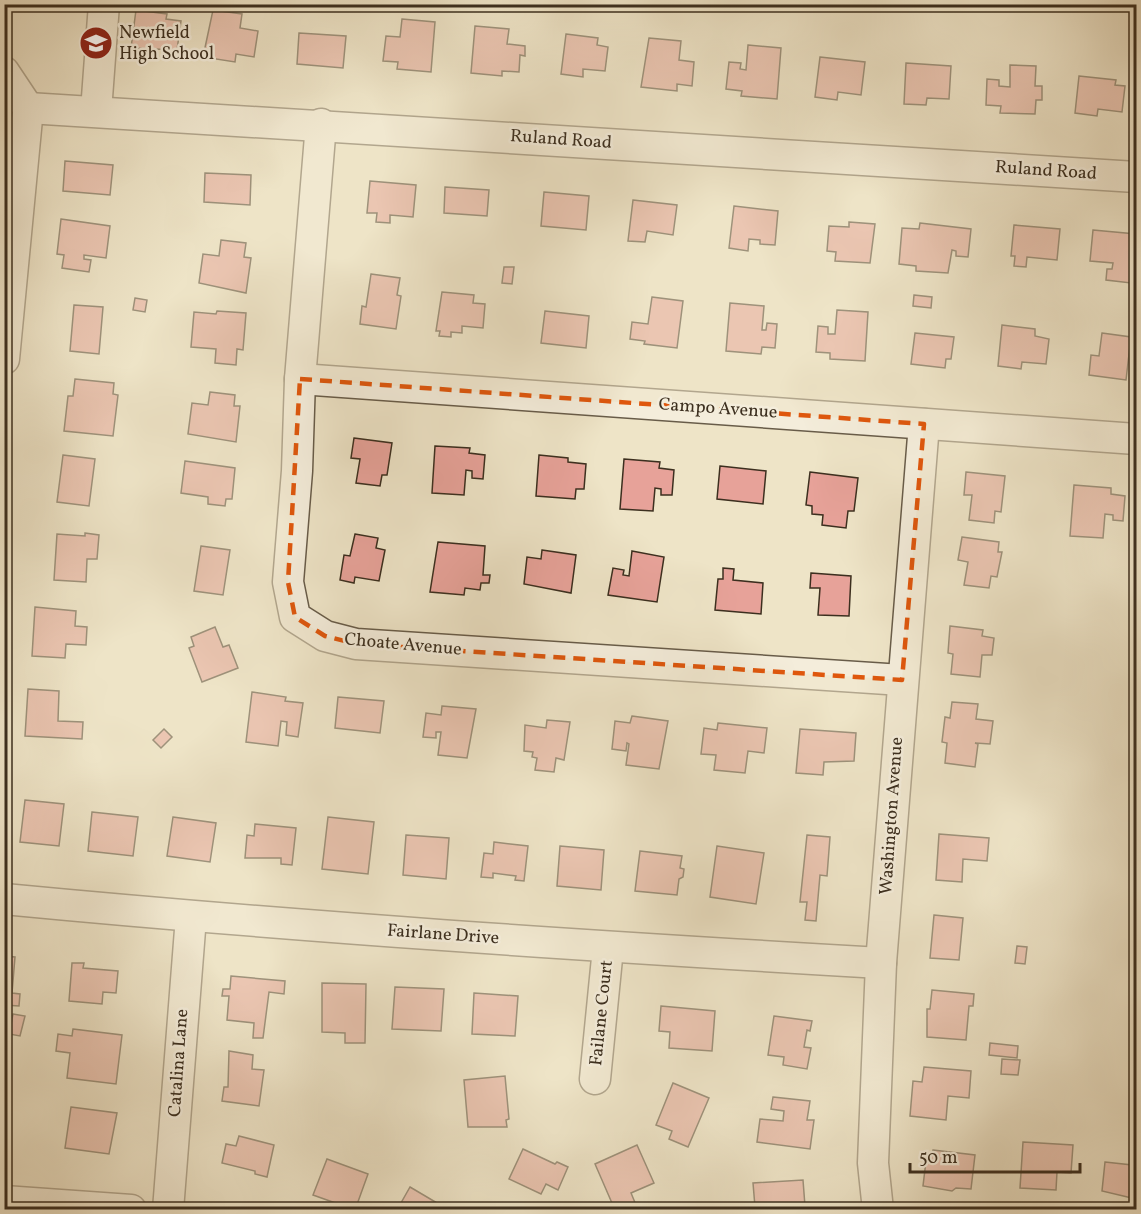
<svg xmlns="http://www.w3.org/2000/svg" width="1141" height="1214" font-family="Vollkorn,serif">
  <style>
    .building { fill: #e7a299; stroke: #3c2f1f; stroke-width: 1.5 }
    .lines { fill: none; stroke-linecap: round; stroke-linejoin: round }
    .minor-casing { stroke: #685c49; stroke-width: 33 }
    .minor { stroke: #f4eddb; stroke-width: 30 }
    .marked { fill: none; stroke: #df570d; stroke-width: 4.5; stroke-dasharray: 12 8; stroke-linejoin: round }
    .labels { text-anchor: middle; dominant-baseline: central; stroke-width: 5; stroke-linejoin: round; paint-order: stroke }
    .poi-label { font-size: 18px; fill: #3c2f1f; stroke: #f4eddb; text-anchor: start }
    .street-label { font-size: 18px; fill: #3c2f1f; stroke: #f4eddb }
  </style>
  <rect width="100%" height="100%" fill="#eee4c7"/>
  <filter id="stains"><feTurbulence type="fractalNoise" baseFrequency=".00333" numOctaves="4"/><feColorMatrix values="0 0 0 0 .2 0 0 0 0 .09 0 0 0 0 .02 0 0 0 .5 -.17"/></filter>
  <radialGradient id="worn" r=".72"><stop offset=".6" stop-color="#630" stop-opacity="0"/><stop offset="1" stop-color="#630" stop-opacity=".3"/></radialGradient>
  <!-- building -->
  <g class="building">
    <path d="M21 4H63V9L21 7Z"/>
    <path d="M136 10 167 14 166 19 181 21 177 50 131 48Z"/>
    <path d="M213 10 242 14 240 28 258 31 254 57 236 54 235 62 203 57Z"/>
    <path d="M402 19 435 22 431 72 397 69 398 62 383 61 386 36 400 37Z"/>
    <path d="M475 26 509 29 507 44 525 46V56L520 55 519 72 502 71V76L471 73Z"/>
    <path d="M299 33 346 36 343 68 297 64Z"/>
    <path d="M566 34 598 38 597 45 608 47 605 71 583 69V77L561 74Z"/>
    <path d="M649 38 681 41 679 60 694 62 692 86 677 84V91L641 87Z"/>
    <path d="M748 45 781 48 777 99 741 96 742 91 726 89 729 62 741 63 740 69 746 70Z"/>
    <path d="M820 57 865 62 861 95 838 92 837 100 815 97Z"/>
    <path d="M906 63 951 66 949 99 927 98 926 105 904 104Z"/>
    <path d="M1010 65 1036 66 1035 86H1042V100H1036L1035 114 1000 113 1001 106 986 105 987 79 999 80V86L1010 87Z"/>
    <path d="M1079 76 1116 80 1115 85 1125 86 1122 112 1098 109 1097 116 1075 113Z"/>
    <path d="M65 161 113 165 110 195 63 191Z"/>
    <path d="M205 173 251 175 250 205 204 202Z"/>
    <path d="M370 181 416 185 413 217 390 215V223L376 222 377 213H367Z"/>
    <path d="M445 187 489 190 487 216 444 213Z"/>
    <path d="M544 192 589 196 586 230 541 226Z"/>
    <path d="M633 200 677 205 673 235 647 231 645 242 628 241Z"/>
    <path d="M734 206 778 211 775 245 760 244V240L749 239 748 251 729 248Z"/>
    <path d="M61 219 110 226 106 258 84 255V259L91 260 89 272 62 268 64 255 57 254Z"/>
    <path d="M849 222 875 224 870 263 835 261 836 252 827 251 829 226 849 227Z"/>
    <path d="M920 223 971 229 968 257 956 256V251L952 250 948 273 916 271V266L899 264 902 228 919 229Z"/>
    <path d="M1014 225 1060 229 1057 260 1027 257 1026 267 1014 266 1015 256H1011Z"/>
    <path d="M1093 230 1136 234V268H1132L1131 283 1106 280 1107 269H1112L1113 263 1090 261Z"/>
    <path d="M221 240 246 243 244 257 251 258 246 293 199 283 203 254 219 256Z"/>
    <path d="M504 267H514L512 284 502 283Z"/>
    <path d="M371 274 400 278 397 295 401 296 396 329 360 324 362 306 366 307Z"/>
    <path d="M442 292 474 295 473 303 485 304 483 328 462 326V333L451 332V337L439 336 440 331H436Z"/>
    <path d="M914 295 932 297 931 308 913 306Z"/>
    <path d="M652 297 683 301 677 348 644 344 645 341 630 339 632 322 648 324Z"/>
    <path d="M135 298 147 300 145 312 133 310Z"/>
    <path d="M730 303 764 306 762 330H766L767 323 777 324 775 348 762 347 761 354 726 351Z"/>
    <path d="M74 305 103 307 99 354 70 351Z"/>
    <path d="M837 310 868 312 865 361 830 359V353L816 352 818 326 828 327V334H835Z"/>
    <path d="M217 311 246 313 243 350 237 349 236 365 215 363 216 349 191 347 194 312 216 314Z"/>
    <path d="M545 311 589 316 586 348 541 343Z"/>
    <path d="M1002 325 1035 329V336L1049 339 1046 364 1022 362 1021 369 998 366Z"/>
    <path d="M915 333 954 337 951 359H946L945 368 911 364Z"/>
    <path d="M1102 333 1131 337 1126 380 1089 375 1091 355 1099 356Z"/>
    <path d="M75 379 114 383 113 394 118 395 113 436 64 431 68 396H73Z"/>
    <path d="M210 392 235 395 234 406H240L236 442 188 434 192 403 208 405Z"/>
    <path d="M354 438 392 443 387 475H382L380 486 356 483 360 459 351 458Z"/>
    <path d="M435 446 470 448 469 453 485 455 483 479 472 478V471L466 470 464 495 432 493Z"/>
    <path d="M63 455 95 459 89 506 57 502Z"/>
    <path d="M539 455 568 458V462L586 464 584 489H576L575 499 536 496Z"/>
    <path d="M624 459 660 462 659 468 674 470 672 495H661V489L655 488 653 511 620 509Z"/>
    <path d="M185 461 235 468 232 499H226L225 506 208 504V497L181 493Z"/>
    <path d="M720 466 766 471 763 504 717 499Z"/>
    <path d="M810 472 858 478 854 511H848L846 528 822 525 823 515 812 514V506L806 505Z"/>
    <path d="M966 472 1005 476 1001 512 995 511 994 523 969 520 972 495H964Z"/>
    <path d="M1074 485 1111 488V494L1125 496 1123 521 1113 520V515L1105 514 1103 538 1070 536Z"/>
    <path d="M85 533 99 535 97 559H87L86 582 54 580 57 534 85 536Z"/>
    <path d="M355 534 378 538 376 548 385 550 379 581 355 577 354 583 340 580 344 555 350 556Z"/>
    <path d="M962 537 999 542 998 552H1002L997 577 991 576 989 588 964 585 968 562 958 560Z"/>
    <path d="M438 542 485 546 483 575H490L489 583H481L480 590 465 588 464 595 430 592Z"/>
    <path d="M201 546 230 550 223 595 194 591Z"/>
    <path d="M542 550 576 555 571 593 524 584 527 557 541 559Z"/>
    <path d="M632 551 664 557 657 602 608 595 613 568 624 570 623 575 629 576Z"/>
    <path d="M723 568 734 569 733 580 763 583 761 614 715 610 718 579H723Z"/>
    <path d="M811 573 851 576 849 616 818 615 820 588H810Z"/>
    <path d="M35 607 76 611 75 626 87 627 86 645 66 644 65 658 32 656Z"/>
    <path d="M950 626 983 630 982 636 994 638 992 655H982L980 677 951 674 953 654 948 653Z"/>
    <path d="M215 627 223 647 229 645 238 668 202 682 189 648 194 646 191 637Z"/>
    <path d="M28 689 59 691 58 721 83 722 82 739 25 736Z"/>
    <path d="M252 692 286 697 285 701 303 703 298 737 286 735 287 722 281 721 278 746 246 742Z"/>
    <path d="M338 697 384 701 380 733 335 728Z"/>
    <path d="M952 702 978 704 976 719 993 721 990 744 975 743 978 744 975 767 945 763 947 743 942 742 945 717 950 718Z"/>
    <path d="M442 706 476 709 467 758 438 755 441 732H436V738L423 737 426 713 441 715Z"/>
    <path d="M632 716 668 721 659 769 626 765 629 744 627 743 626 751 612 749 615 721 630 723Z"/>
    <path d="M547 720 570 722 564 760 556 758 554 772 535 770 537 758 532 757 533 752 524 751 525 725 546 728Z"/>
    <path d="M718 723 767 728 764 753 748 751 745 773 714 770 716 755 701 754 704 728 717 730Z"/>
    <path d="M164 729 172 737 161 748 153 740Z"/>
    <path d="M800 729 856 733 854 761 824 762 823 775 796 773Z"/>
    <path d="M25 800 64 804 59 846 20 842Z"/>
    <path d="M92 812 138 817 133 856 88 851Z"/>
    <path d="M173 817 216 823 210 862 167 856Z"/>
    <path d="M328 817 374 822 368 874 322 869Z"/>
    <path d="M255 824 296 828 292 865 281 864V858H245L247 835 254 836Z"/>
    <path d="M939 834 989 838 987 861 963 859 962 882 936 880Z"/>
    <path d="M406 835 449 838 446 879 403 875Z"/>
    <path d="M807 835 830 837 827 876 820 875 816 921 805 920 807 902H800Z"/>
    <path d="M494 842 528 846 524 881 515 880 516 876 493 873V878L481 877 484 853 493 854Z"/>
    <path d="M560 846 604 850 601 890 557 886Z"/>
    <path d="M717 846 764 853 756 904 710 897Z"/>
    <path d="M640 851 682 856 680 868 684 869 683 877 679 879 677 895 635 891Z"/>
    <path d="M934 915 963 918 959 960 930 958Z"/>
    <path d="M1017 946 1027 947 1025 964 1015 963Z"/>
    <path d="M4 956 15 957 12 993 20 994 19 1006 4 1005Z"/>
    <path d="M72 963H84L83 968 118 971 116 993 103 992 102 1004 69 1001Z"/>
    <path d="M231 976 285 981 284 994 269 992 263 1038H253L254 1023 227 1020 229 996H222L223 989H230Z"/>
    <path d="M322 983 366 984 365 1043H345V1033L322 1032Z"/>
    <path d="M395 987 444 989 441 1031 392 1029Z"/>
    <path d="M932 990 974 994 973 1006H969L966 1040 927 1037V1009H930Z"/>
    <path d="M474 993 518 996 515 1036 472 1034Z"/>
    <path d="M661 1006 715 1011 712 1051 669 1048 670 1032 659 1031Z"/>
    <path d="M13 1014 25 1016 20 1036 9 1034Z"/>
    <path d="M774 1016 812 1021 810 1031 807 1030 804 1047 811 1048 807 1069 783 1065 784 1057 768 1055Z"/>
    <path d="M73 1029 122 1035 116 1084 67 1078 70 1053 56 1051 58 1034 72 1036Z"/>
    <path d="M990 1043 1018 1046 1017 1058 989 1055Z"/>
    <path d="M229 1051 253 1055 252 1069 264 1070 259 1106 222 1101 224 1087H228Z"/>
    <path d="M1002 1059 1020 1060 1018 1075 1001 1074Z"/>
    <path d="M924 1067 971 1071 969 1098 948 1096 946 1120 910 1116 913 1081 922 1082Z"/>
    <path d="M505 1076 509 1119 506 1120 507 1127H468L464 1080Z"/>
    <path d="M673 1083 709 1098 688 1147 669 1139 672 1131 656 1125Z"/>
    <path d="M773 1097 810 1101 807 1120H814L810 1149 757 1142 760 1119 783 1121 784 1111 771 1109Z"/>
    <path d="M71 1107 117 1113 109 1154 65 1148Z"/>
    <path d="M239 1136 274 1145 267 1177 255 1174V1171L222 1163 226 1144 236 1146Z"/>
    <path d="M1023 1142 1073 1145 1071 1173 1057 1172 1056 1190 1020 1188Z"/>
    <path d="M637 1145 654 1183 631 1193 636 1205 627 1210H615L595 1164Z"/>
    <path d="M523 1149 555 1164 557 1162 568 1167 558 1190 546 1184 541 1194 509 1179Z"/>
    <path d="M933 1150 975 1155 971 1189 956 1188 952 1191 923 1186 927 1153 932 1154Z"/>
    <path d="M327 1159 368 1174 355 1210 313 1195Z"/>
    <path d="M1105 1162 1132 1165 1131 1172 1136 1173V1199L1102 1191Z"/>
    <path d="M803 1180 805 1206 786 1207V1210H752L755 1207 753 1183Z"/>
    <path d="M410 1187 449 1210H397Z"/>
  </g>
  <g class="lines">
    <!-- minor casing -->
    <g class="minor-casing">
      <g id="minor">
        <path d="M4 72 28 108"/>
        <path d="M28 108 1136 177"/>
        <path d="M96 111 104 4"/>
        <path d="M321 124 300 379 297 471 288 582 295 617 325 636 356 644 902 680"/>
        <path d="M4 359 28 108"/>
        <path d="M300 379 1136 439"/>
        <path d="M4 899C296 927 589 946 881 963"/>
        <path d="M595 1079 608 948"/>
        <path d="M4 1201 131 1210"/>
        <path d="M168 1210 191 917"/>
        <path d="M878 1210 873 1163 881 963 924 424"/>
      </g>
    </g>
    <!-- minor -->
    <use href="#minor" class="minor"/>
  </g>
  <!-- marked area -->
  <path d="M0 0H1141V1214H0ZM300 379 924 424 902 680 356 644 325 636 295 617 288 582Z" fill="#eee4c7" fill-opacity=".55" fill-rule="evenodd"/>
  <path class="marked" d="M300 379 924 424 902 680 356 644 325 636 295 617 288 582Z"/>
  <!-- icons -->
  <defs>
    <g id="school-disc" transform="scale(1.725)"><circle r="9.5" fill="#8f2418" stroke="#f4eddb"/><path d="M0-5L7-2L0 1L-7-2ZM-4 1L0 2.5L4 1V4Q0 6-4 4Z" fill="#fff"/></g>
  </defs>
  <g fill-rule="evenodd">
    <use href="#school-disc" x="96" y="43"/>
  </g>
  <g class="labels">
    <!-- poi labels -->
    <g class="poi-label">
      <text x="119" y="33">Newfield<tspan x="119" dy="21">High School</tspan></text>
    </g>
    <!-- street labels -->
    <g class="street-label">
      <text transform="translate(561 140) rotate(4)">Ruland Road</text>
      <text transform="translate(1046 171) rotate(4)">Ruland Road</text>
      <text transform="translate(718 409) rotate(4)">Campo Avenue</text>
      <text transform="translate(403 645) rotate(5)">Choate Avenue</text>
      <text transform="translate(892 816) rotate(-86)">Washington Avenue</text>
      <text transform="translate(443 935) rotate(4)">Fairlane Drive</text>
      <text transform="translate(602 1013) rotate(-84)">Failane Court</text>
      <text transform="translate(179 1063) rotate(-86)">Catalina Lane</text>
    </g>
  </g>
  <!-- margin -->
  <rect width="1141" height="1214" fill="none" stroke="#eee4c7" stroke-width="24"/>
  <rect x="6" y="6" width="1129" height="1202" fill="none" stroke="#3c2f1f" stroke-width="3"/>
  <rect x="12" y="12" width="1117" height="1190" fill="none" stroke="#3c2f1f" stroke-width="1.5"/>
  <!-- scale -->
  <path d="M910 1163v9h170v-9" fill="none" stroke="#3c2f1f" stroke-width="3"/>
  <text x="919" y="1163" font-size="18" fill="#3c2f1f" stroke="#f4eddb" stroke-width="4.5" paint-order="stroke">50 m</text>
  <rect width="100%" height="100%" filter="url(#stains)"/>
  <rect width="100%" height="100%" fill="url(#worn)"/>
</svg>
